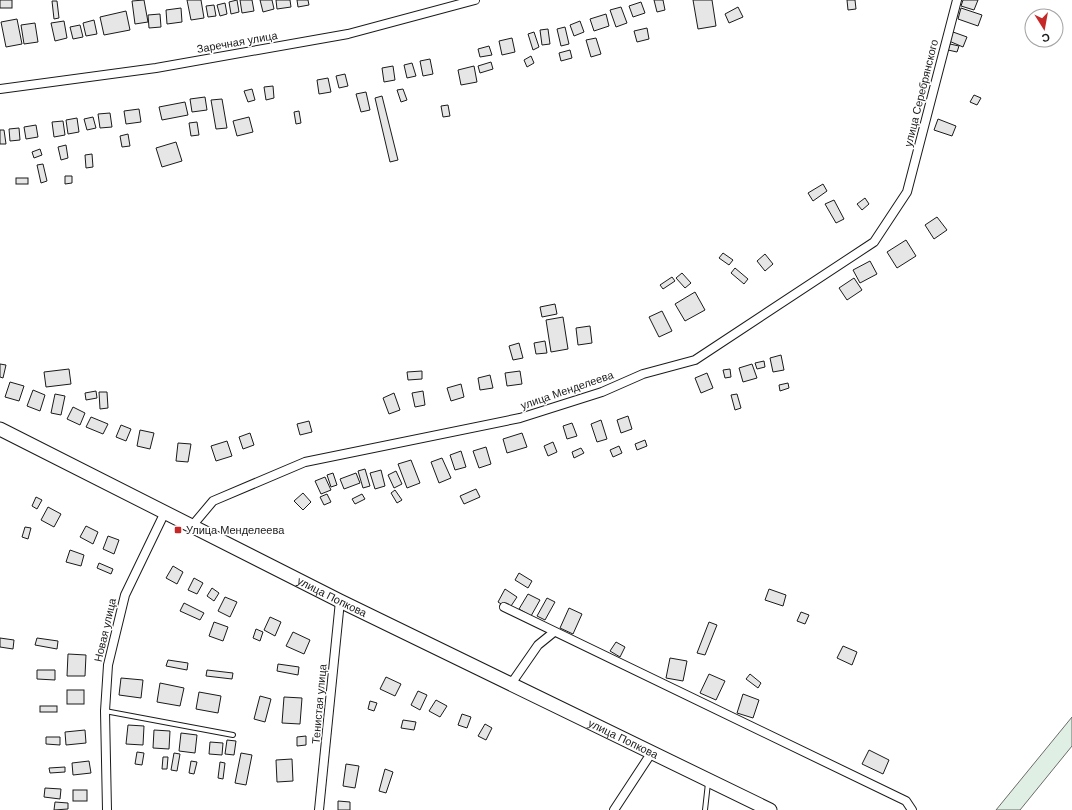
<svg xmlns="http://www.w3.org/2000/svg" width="1072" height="810" font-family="'DM Sans',sans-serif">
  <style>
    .green { fill: #e0efe3; stroke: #6a6a6a }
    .building { fill: #e6e6e6; stroke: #1a1a1a }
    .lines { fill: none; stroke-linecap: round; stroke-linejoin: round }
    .lane-casing { stroke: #1a1a1a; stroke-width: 6 }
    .street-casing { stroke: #1a1a1a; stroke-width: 10 }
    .primary-casing { stroke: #1a1a1a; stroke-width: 15 }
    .lane { stroke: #fff; stroke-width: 4 }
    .street { stroke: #fff; stroke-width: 8 }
    .primary { stroke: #fff; stroke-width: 13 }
    .poi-dot { fill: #c62828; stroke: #fff; stroke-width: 1.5 }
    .labels { text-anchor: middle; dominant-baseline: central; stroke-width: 3; stroke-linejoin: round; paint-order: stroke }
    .street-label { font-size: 11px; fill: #1a1a1a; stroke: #fff }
    .poi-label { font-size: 11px; fill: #1a1a1a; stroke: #fff; text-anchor: start }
  </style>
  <rect width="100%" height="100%" fill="#fff"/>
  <!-- green -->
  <path class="green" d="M1072 717V746L1020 810H996Z"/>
  <!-- building -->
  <g class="building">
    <rect x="0" y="0" width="12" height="8"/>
    <path d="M144 0 148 22 135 24 132 1Z"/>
    <path d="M187 0H201L204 18 191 20Z"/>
    <path d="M237 0 239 12 231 14 229 2Z"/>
    <path d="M240 0H252L254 11 242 13Z"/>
    <path d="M260 0H272L274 9 263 12Z"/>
    <path d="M276 0H290L291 7 277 9Z"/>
    <path d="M297 0H308L309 5 298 7Z"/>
    <path d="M654 0H663L665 10 657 12Z"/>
    <path d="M693 0H712L716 26 698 29Z"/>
    <path d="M847 0H855L856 9 848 10Z"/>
    <path d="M963 0H978L974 10 961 6Z"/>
    <path d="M52 1H57L59 18 54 19Z"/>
    <path d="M641 2 645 13 633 17 629 6Z"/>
    <path d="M225 3 227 14 220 16 217 5Z"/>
    <path d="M214 5 216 16 208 17 206 6Z"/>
    <path d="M621 7 627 23 616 27 610 10Z"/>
    <path d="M738 7 743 17 729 23 725 14Z"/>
    <path d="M181 8 182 22 167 24 166 10Z"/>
    <path d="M961 8 982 15 978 26 958 19Z"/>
    <path d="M126 11 130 30 104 35 100 17Z"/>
    <path d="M160 14 161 27 149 28 148 15Z"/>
    <path d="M606 14 609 26 594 31 590 19Z"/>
    <path d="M17 19 22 44 6 47 1 22Z"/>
    <path d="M94 20 97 34 86 36 83 23Z"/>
    <path d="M64 21 67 38 55 41 51 23Z"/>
    <path d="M580 21 584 32 574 36 570 25Z"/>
    <path d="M35 23 38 42 24 44 21 25Z"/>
    <path d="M80 25 83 37 73 39 70 27Z"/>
    <path d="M565 27 569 44 561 46 557 29Z"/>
    <path d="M647 28 649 39 637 42 634 31Z"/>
    <path d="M548 29 550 44 542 45 540 30Z"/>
    <path d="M534 32 539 47 533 50 528 34Z"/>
    <path d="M953 32 967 37 963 47 949 41Z"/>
    <path d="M512 38 515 52 502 55 499 41Z"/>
    <path d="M596 38 601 54 591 57 586 40Z"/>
    <path d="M950 44 959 46 957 52 948 50Z"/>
    <path d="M489 46 492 55 480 57 478 49Z"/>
    <path d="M570 50 572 58 561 61 559 53Z"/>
    <path d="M531 56 534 63 527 67 524 60Z"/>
    <path d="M430 59 433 74 423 76 420 61Z"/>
    <path d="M491 62 493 69 480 73 478 66Z"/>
    <path d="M412 63 416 76 407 78 404 65Z"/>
    <path d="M393 66 395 80 384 82 382 68Z"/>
    <path d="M474 66 477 82 461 85 458 70Z"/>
    <path d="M345 74 348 86 339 88 336 76Z"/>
    <path d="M328 78 331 92 319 94 317 80Z"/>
    <path d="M273 86 274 98 266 100 264 87Z"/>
    <path d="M252 89 255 100 248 102 244 91Z"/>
    <path d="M403 89 407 100 401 102 397 90Z"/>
    <path d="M366 92 370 110 361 112 356 94Z"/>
    <path d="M974 95 981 98 977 105 970 102Z"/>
    <path d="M382 96 398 160 390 162 375 98Z"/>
    <path d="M205 97 207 110 192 112 190 99Z"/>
    <path d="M222 99 227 128 216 129 211 100Z"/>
    <path d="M185 102 188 115 162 120 159 107Z"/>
    <path d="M448 105 450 116 443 117 441 106Z"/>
    <path d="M139 109 141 122 126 124 124 111Z"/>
    <path d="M299 111 301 123 296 124 294 112Z"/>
    <path d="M110 113 112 127 100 128 98 114Z"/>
    <path d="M93 117 96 128 87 130 84 119Z"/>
    <path d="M249 117 253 132 237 136 233 121Z"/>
    <path d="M77 118 79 132 68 134 66 120Z"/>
    <path d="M938 119 956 126 952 136 934 130Z"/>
    <path d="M63 121 65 135 54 137 52 122Z"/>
    <path d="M197 122 199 135 191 136 189 123Z"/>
    <path d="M36 125 38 137 26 139 24 127Z"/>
    <path d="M19 128 20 140 10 141 9 129Z"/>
    <path d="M0 130H4L6 144H0Z"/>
    <path d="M128 134 130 146 122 147 120 136Z"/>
    <path d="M176 142 182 161 162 167 156 148Z"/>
    <path d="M66 145 68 158 61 160 58 147Z"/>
    <path d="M40 149 42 155 34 158 32 152Z"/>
    <path d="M92 154 93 167 86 168 85 155Z"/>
    <path d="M43 164 47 181 41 183 37 165Z"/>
    <path d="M65 176H72V183L65 184Z"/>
    <rect x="16" y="178" width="12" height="6"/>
    <path d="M823 184 827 191 813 201 808 193Z"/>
    <path d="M865 198 869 204 862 210 857 204Z"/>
    <path d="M834 200 844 219 836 223 825 204Z"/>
    <path d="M937 217 947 230 934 239 925 225Z"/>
    <path d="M906 240 916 256 897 268 887 252Z"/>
    <path d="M723 253 733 260 729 265 719 258Z"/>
    <path d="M765 254 773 264 765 271 757 261Z"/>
    <path d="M870 261 877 274 860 283 853 270Z"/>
    <path d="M735 268 748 279 744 284 731 273Z"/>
    <path d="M682 273 691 283 685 288 676 278Z"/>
    <path d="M672 277 675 281 663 289 660 285Z"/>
    <path d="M854 278 862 290 847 300 839 288Z"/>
    <path d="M695 292 705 310 685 321 675 304Z"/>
    <path d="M555 304 557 314 542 317 540 307Z"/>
    <path d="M662 311 672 331 659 337 649 317Z"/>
    <path d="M563 317 568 349 551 352 546 320Z"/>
    <path d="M590 326 592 343 578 345 576 328Z"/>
    <path d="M545 341 547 353 536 354 534 343Z"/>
    <path d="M519 343 523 358 513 360 509 346Z"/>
    <path d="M781 355 784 370 773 372 770 358Z"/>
    <path d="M764 361 765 367 757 369 755 363Z"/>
    <path d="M0 364 6 365 3 378 0 377Z"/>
    <path d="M752 364 757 378 743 382 739 368Z"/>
    <path d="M69 369 71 384 46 387 44 372Z"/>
    <path d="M730 369 731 377 725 378 723 370Z"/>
    <path d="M422 371V379L408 380 407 372Z"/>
    <path d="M520 371 522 384 507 386 505 373Z"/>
    <path d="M707 373 713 388 701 393 695 378Z"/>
    <path d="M490 375 493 388 480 390 478 378Z"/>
    <path d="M10 382 24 386 19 401 5 397Z"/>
    <path d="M788 383 789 388 780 391 779 385Z"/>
    <path d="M461 384 464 397 451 401 447 388Z"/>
    <path d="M33 390 45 395 40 411 27 406Z"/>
    <path d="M96 391 97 398 86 400 85 393Z"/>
    <path d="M423 391 425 405 415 407 412 393Z"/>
    <path d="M99 392H107L108 408 100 409Z"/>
    <path d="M394 393 400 410 389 414 383 398Z"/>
    <path d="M55 394 65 396 61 415 51 413Z"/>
    <path d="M737 394 741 408 735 410 731 395Z"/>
    <path d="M73 407 85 413 80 425 67 419Z"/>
    <path d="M628 416 632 429 621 433 617 420Z"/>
    <path d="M91 417 108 424 103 434 86 427Z"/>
    <path d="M601 420 607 439 597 442 591 424Z"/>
    <path d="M309 421 312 432 300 435 297 424Z"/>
    <path d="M572 423 577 436 567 439 563 426Z"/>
    <path d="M121 425 131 429 126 441 116 437Z"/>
    <path d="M140 430 154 433 150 449 137 446Z"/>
    <path d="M250 433 254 445 243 449 239 437Z"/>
    <path d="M522 433 527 447 507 453 503 439Z"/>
    <path d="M645 440 647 446 637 450 635 444Z"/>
    <path d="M227 441 232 456 216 461 211 446Z"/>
    <path d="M553 442 557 452 548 456 544 446Z"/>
    <path d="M178 443 191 444 188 462 176 461Z"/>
    <path d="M619 446 622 453 613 457 610 450Z"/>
    <path d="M486 447 491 464 479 468 473 451Z"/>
    <path d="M581 448 584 453 574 458 572 452Z"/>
    <path d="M461 451 466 467 455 470 450 455Z"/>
    <path d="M442 458 451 478 439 483 431 462Z"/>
    <path d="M411 460 420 483 407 488 398 464Z"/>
    <path d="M365 469 370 486 363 488 358 471Z"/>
    <path d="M381 470 385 486 375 489 370 473Z"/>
    <path d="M396 471 402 484 394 488 388 475Z"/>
    <path d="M333 473 337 485 331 487 327 475Z"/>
    <path d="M356 473 360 483 344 489 340 479Z"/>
    <path d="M325 477 331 490 321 494 315 481Z"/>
    <path d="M476 489 480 497 464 504 460 496Z"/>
    <path d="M395 490 402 500 397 503 391 493Z"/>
    <path d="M303 493 311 502 303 510 294 501Z"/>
    <path d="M327 494 331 502 324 505 320 497Z"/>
    <path d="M362 494 365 499 355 504 352 499Z"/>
    <path d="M36 497 42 500 37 509 32 506Z"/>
    <path d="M48 507 61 514 54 527 41 520Z"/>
    <path d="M86 526 98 532 93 544 80 537Z"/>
    <path d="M25 527 31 528 28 539 22 537Z"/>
    <path d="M108 536 119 540 114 554 103 549Z"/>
    <path d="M70 550 84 555 81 566 66 562Z"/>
    <path d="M99 563 113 569 111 574 97 568Z"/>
    <path d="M173 566 183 572 177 584 166 578Z"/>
    <path d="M519 573 532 581 528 588 515 580Z"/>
    <path d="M194 578 203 583 197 594 188 590Z"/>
    <path d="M212 588 219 593 214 601 207 596Z"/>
    <path d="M505 589 517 597 509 609 498 602Z"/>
    <path d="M769 589 786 595 783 606 765 600Z"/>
    <path d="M528 594 540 600 531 616 519 609Z"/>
    <path d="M225 597 237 602 230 617 218 611Z"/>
    <path d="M547 598 555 602 545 620 537 616Z"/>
    <path d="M184 603 204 613 200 620 180 611Z"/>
    <path d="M569 608 582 614 573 634 560 628Z"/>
    <path d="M801 612 809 615 805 624 797 621Z"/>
    <path d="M270 617 281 622 275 636 264 630Z"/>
    <path d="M214 622 228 627 223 641 209 636Z"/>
    <path d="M709 622 717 625 705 655 697 653Z"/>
    <path d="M256 629 263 632 260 641 253 638Z"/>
    <path d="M293 632 310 640 304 654 286 646Z"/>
    <path d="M0 638 14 640 13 649 0 647Z"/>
    <path d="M37 638 58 641 57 649 35 645Z"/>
    <path d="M616 642 625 647 620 657 610 651Z"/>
    <path d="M843 646 857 652 852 665 837 658Z"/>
    <path d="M68 654 86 655 85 676H67Z"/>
    <path d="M670 658 687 661 683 681 666 678Z"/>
    <path d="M168 660 188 663 187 670 166 666Z"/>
    <path d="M278 664 299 667 298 675 277 671Z"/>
    <path d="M37 670H55V680L37 679Z"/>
    <path d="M207 670 233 673 232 679 206 676Z"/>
    <path d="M709 674 725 681 716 700 700 693Z"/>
    <path d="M750 674 761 683 758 688 746 679Z"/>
    <path d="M386 677 401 684 395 696 380 689Z"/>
    <path d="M121 678 143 680 141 698 119 695Z"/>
    <path d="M160 683 184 688 180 706 157 702Z"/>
    <rect x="67" y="690" width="17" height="14"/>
    <path d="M418 691 427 695 420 710 411 705Z"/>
    <path d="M199 692 221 696 218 713 196 709Z"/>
    <path d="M743 694 759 700 753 718 737 713Z"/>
    <path d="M260 696 271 699 265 722 254 719Z"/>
    <path d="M284 697 302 698 300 724 282 723Z"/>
    <path d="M436 700 447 706 440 717 429 711Z"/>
    <path d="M370 701 377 703 374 711 368 709Z"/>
    <rect x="40" y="706" width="17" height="6"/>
    <path d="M462 714 471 717 467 728 458 725Z"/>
    <path d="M403 720 416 722 414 730 401 728Z"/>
    <path d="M485 724 492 728 486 740 478 736Z"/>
    <path d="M128 725 144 726 143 745 126 744Z"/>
    <path d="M85 730 86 743 66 745 65 732Z"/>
    <path d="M154 730 170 731 169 749 153 748Z"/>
    <path d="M181 733 197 735 195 753 179 751Z"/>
    <path d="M306 736V745L297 746V737Z"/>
    <path d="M46 737H60V745L46 744Z"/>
    <path d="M227 740 236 741 234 755 225 754Z"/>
    <path d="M210 742 223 743 222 755 209 754Z"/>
    <path d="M869 750 889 760 883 774 862 764Z"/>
    <path d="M137 752 144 753 142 765 135 764Z"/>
    <path d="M174 753 180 754 177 771 171 770Z"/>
    <path d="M241 753 252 755 246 785 235 783Z"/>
    <path d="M163 757H168L167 769H162Z"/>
    <path d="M292 759 293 781 277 782 276 760Z"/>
    <path d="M89 761 91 773 73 775 72 763Z"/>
    <path d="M191 761 197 762 194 774 189 773Z"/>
    <path d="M220 762 225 763 223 779 218 778Z"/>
    <path d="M346 764 359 766 355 788 343 786Z"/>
    <path d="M65 767V772L50 773 49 768Z"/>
    <path d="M385 769 393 772 386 793 379 791Z"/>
    <path d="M45 788 61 789 60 799 44 797Z"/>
    <rect x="73" y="790" width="14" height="11"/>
    <path d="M338 801 350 802V810H338Z"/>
    <path d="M55 802 68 803V809L54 810Z"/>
  </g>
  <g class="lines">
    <!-- lane casing -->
    <g class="lane-casing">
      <g id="lane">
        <path d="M105 711 233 735"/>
        <path d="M705 810 708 783"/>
      </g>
    </g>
    <!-- street casing -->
    <g class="street-casing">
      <g id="street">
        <path d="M0 89 156 68 348 34 475 0"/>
        <path d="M192 526 213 501 305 462 520 418 602 392 643 374 695 360 874 242 907 192 957 0"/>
        <path d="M504 607 906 801 912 810"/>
        <path d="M511 684 538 645 554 632"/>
        <path d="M107 810 105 711 108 665 125 595 165 512"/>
        <path d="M319 810 340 601"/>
        <path d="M614 810 652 752"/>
      </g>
    </g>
    <!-- primary casing -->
    <g class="primary-casing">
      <g id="primary">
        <path id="s1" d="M0 429 340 601 770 810"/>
      </g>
    </g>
    <!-- lane -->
    <use href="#lane" class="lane"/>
    <!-- street -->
    <use href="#street" class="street"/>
    <!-- primary -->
    <use href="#primary" class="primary"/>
  </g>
  <!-- markers -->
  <rect class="poi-dot" x="174" y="526" width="8" height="8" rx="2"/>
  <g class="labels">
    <!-- street labels -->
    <g class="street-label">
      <text transform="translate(237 42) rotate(-10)">Заречная улица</text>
      <text transform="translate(921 93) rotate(-76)">улица Серебрянского</text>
      <text transform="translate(567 390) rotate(-19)">улица Менделеева</text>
      <text stroke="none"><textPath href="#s1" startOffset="372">улица Попкова</textPath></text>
      <text transform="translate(105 630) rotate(-77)">Новая улица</text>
      <text transform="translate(319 704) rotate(-85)">Тенистая улица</text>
      <text stroke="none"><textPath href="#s1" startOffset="696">улица Попкова</textPath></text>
    </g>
    <!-- poi labels -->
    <g class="poi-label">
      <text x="186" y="530">Улица Менделеева</text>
    </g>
  </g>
  <!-- north arrow -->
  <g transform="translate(1044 28) rotate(169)"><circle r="19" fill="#ffffff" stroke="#a3a3a3"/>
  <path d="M0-3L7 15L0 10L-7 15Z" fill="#c62828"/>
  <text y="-6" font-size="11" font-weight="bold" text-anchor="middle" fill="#1a1a1a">С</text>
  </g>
</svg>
